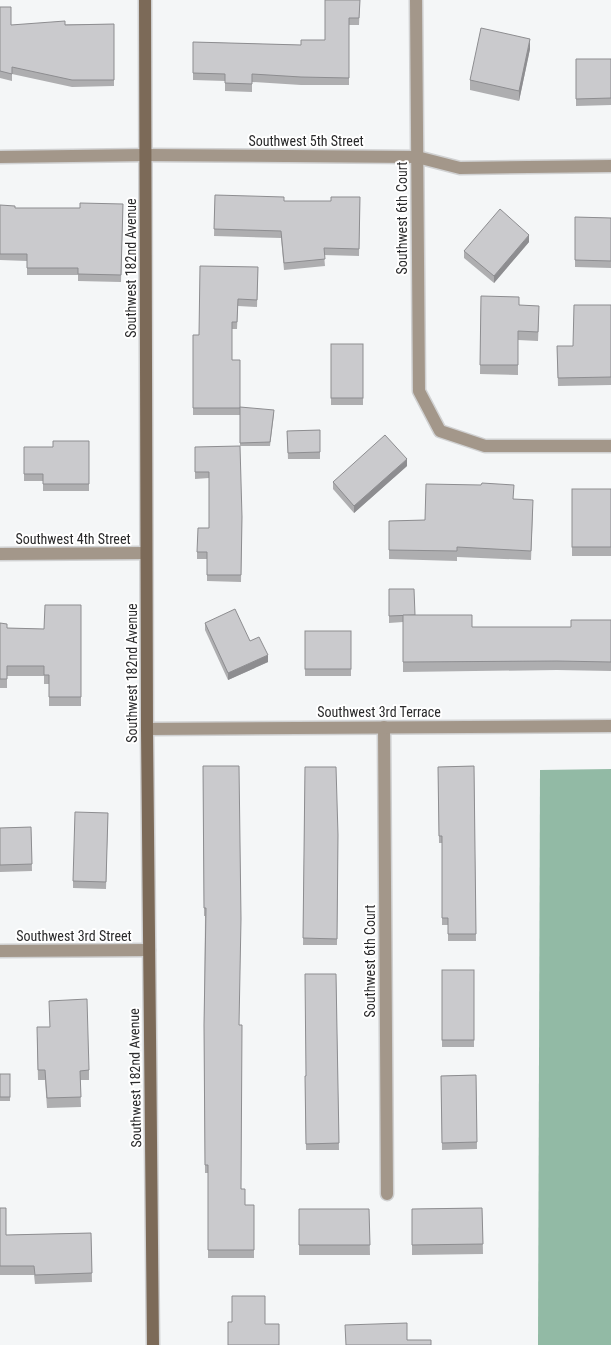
<svg xmlns="http://www.w3.org/2000/svg" width="611" height="1345" font-family="'Roboto Condensed',sans-serif">
  <style>
    .forest { fill: #92baa5 }
    .lines { fill: none; stroke-linecap: round; stroke-linejoin: round }
    .street-casing { stroke: #d0d1d2; stroke-width: 15 }
    .secondary-casing { stroke: #d0d1d2; stroke-width: 15 }
    .street { stroke: #a3978a; stroke-width: 12 }
    .secondary { stroke: #7c6a58; stroke-width: 12 }
    .wall { fill: #aeaeb0 }
    .shaded-wall { fill: #8d8d90 }
    .building { fill: #cacacd; stroke: #8d8d90 }
    .labels { text-anchor: middle; dominant-baseline: central; stroke-width: 4; stroke-linejoin: round; paint-order: stroke }
    .street-label { font-size: 14px; fill: #2a2a2b; stroke: #fff }
  </style>
  <rect width="100%" height="100%" fill="#f4f6f7"/>
  <!-- forest -->
  <path class="forest" d="M611 769V1345H538L540 770Z"/>
  <g class="lines">
    <!-- street casing -->
    <g class="street-casing">
      <g id="street">
        <path d="M416 0 419 391 440 431 485 446H611"/>
        <path d="M0 157 145 155 417 157 460 168 611 166"/>
        <path d="M0 554 146 553"/>
        <path d="M384 727 387 1194"/>
        <path d="M147 729 611 726"/>
        <path d="M0 951 149 950"/>
      </g>
    </g>
    <!-- secondary casing -->
    <g class="secondary-casing">
      <path id="secondary" d="M145 0 147 729 153 1345"/>
    </g>
    <!-- street -->
    <use href="#street" class="street"/>
    <!-- secondary -->
    <use href="#secondary" class="secondary"/>
  </g>
  <!-- wall -->
  <g class="wall">
    <path d="M360 0 359 25H349V85H301L252 82V92L225 91V81L193 80V42L301 45 325 40Z"/>
    <path d="M0 7 11 25 114 24V86L72 87 12 74V81L0 78Z"/>
    <path d="M530 49 519 101 470 90V80Z"/>
    <path d="M576 59H611V105L576 106Z"/>
    <path d="M215 195 284 201H331L360 197 359 256 324 255 325 266 284 270 281 238 214 236Z"/>
    <path d="M123 204 121 282 78 281V275H27V261L0 260V205L15 208H80Z"/>
    <path d="M575 217 611 218V268L575 267Z"/>
    <path d="M529 242 494 283 464 258V251Z"/>
    <path d="M258 267 257 307 238 306 237 329H232V360H240V415H193V335H199Z"/>
    <path d="M481 296 519 305 539 316 538 341 518 340V375L480 374Z"/>
    <path d="M611 305V385L558 386 557 346H573Z"/>
    <rect x="331" y="344" width="32" height="61"/>
    <path d="M240 407 274 414 270 446H240Z"/>
    <path d="M320 430V459H288L287 431Z"/>
    <path d="M89 441V491H43V481H24V447H53Z"/>
    <path d="M195 447 242 517 241 582 207 581V559H197V552L209 528V478L195 479Z"/>
    <path d="M407 466 354 513 333 489V482Z"/>
    <rect x="572" y="489" width="39" height="67"/>
    <path d="M513 499 533 509 531 560 457 557V561L389 559V521L425 520Z"/>
    <path d="M389 589 415 615 472 627H571L611 620V671L557 670 403 672V622L389 623Z"/>
    <path d="M81 605V706H49V684H44V676H7V688H0V623L7 628 44 629Z"/>
    <path d="M205 623 250 641 268 662 228 680 205 630Z"/>
    <rect x="305" y="631" width="46" height="45"/>
    <path d="M203 766 239 1025 241 1189 245 1205H254V1258H208V1173H205L204 1033 205 916H204Z"/>
    <path d="M474 766 476 941H448V925H442V843H439L438 767Z"/>
    <path d="M305 767 338 835 337 945H303Z"/>
    <path d="M108 813 106 889 73 888V881Z"/>
    <path d="M31 827 32 871 0 872V828Z"/>
    <rect x="442" y="970" width="32" height="77"/>
    <path d="M336 974 339 1150H306L305 1083 306 1076Z"/>
    <path d="M37 1037 89 1070V1080H80L81 1107 47 1108 45 1080H38Z"/>
    <rect x="0" y="1074" width="10" height="27"/>
    <path d="M476 1075 477 1149 442 1150 441 1076Z"/>
    <path d="M0 1208 6 1235 91 1233 92 1282 35 1284 34 1275H0Z"/>
    <path d="M482 1208 483 1254 412 1255V1209Z"/>
    <path d="M299 1209H369L370 1255H299Z"/>
  </g>
  <!-- shaded-wall -->
  <g class="shaded-wall">
    <path d="M530 39V49L519 101V91Z"/>
    <path d="M529 235V242L494 283V276Z"/>
    <path d="M407 459V466L354 513V506Z"/>
    <path d="M268 655V662L228 680V673Z"/>
  </g>
  <!-- building -->
  <g class="building">
    <path d="M325 0H360L359 18H349V78L301 77 252 74V84L225 83V74L193 73V42L301 45V40H325Z"/>
    <path d="M0 7H11V25L65 21V25L114 24V80H72L12 67V74L0 71Z"/>
    <path d="M481 28 530 39 519 91 470 80Z"/>
    <path d="M576 59H611V98L576 99Z"/>
    <path d="M215 195 284 197V201H331V197H360L359 249 324 248 325 259 284 263 281 231 214 229Z"/>
    <path d="M80 203 123 204 121 275 78 274V268H27V254H0V205L15 206V208H80Z"/>
    <path d="M500 209 529 235 494 276 464 251Z"/>
    <path d="M575 217 611 218V261L575 260Z"/>
    <path d="M200 266 258 267 257 300 238 299 237 322H232V360H240V408H193V335H199Z"/>
    <path d="M481 296 519 297V305L539 306 538 332 518 331V365H480Z"/>
    <path d="M574 305H611V377L558 378 557 346H573Z"/>
    <rect x="331" y="344" width="32" height="54"/>
    <path d="M240 407 274 410 270 442 240 443Z"/>
    <path d="M320 430V452L288 453 287 431Z"/>
    <path d="M385 435 407 459 354 506 333 482Z"/>
    <path d="M53 441H89V484H43V474H24V447H53Z"/>
    <path d="M240 446 242 517 241 575H207V552H197L198 528H209V472H195V447Z"/>
    <path d="M482 483 514 485 513 499 533 500 531 551 457 547V551L389 550V521L425 520 426 484 481 485Z"/>
    <rect x="572" y="489" width="39" height="58"/>
    <path d="M389 589H414L415 615 389 616Z"/>
    <path d="M45 605H81V697H49V675H44V666H7V679H0V623L7 624V628L44 629Z"/>
    <path d="M235 609 250 641 259 637 268 655 228 673 205 623Z"/>
    <path d="M403 615H472V627H571V620H611V662L557 661 403 662Z"/>
    <rect x="305" y="631" width="46" height="38"/>
    <path d="M203 766H239L241 919 239 1025H242L241 1189H245V1205H254V1250H208V1165H205L204 1025 206 908H204Z"/>
    <path d="M474 766 476 934H448V918H442V836H439L438 767Z"/>
    <path d="M305 767H336L338 835 337 939 303 938Z"/>
    <path d="M75 812 108 813 106 882 73 881Z"/>
    <path d="M31 827 32 864 0 865V828Z"/>
    <rect x="442" y="970" width="32" height="70"/>
    <path d="M305 974H336L339 1143 306 1144 305 1076H306Z"/>
    <path d="M87 999 89 1070 80 1071 81 1097 47 1098 45 1070H38L37 1027H50L49 1001Z"/>
    <rect x="0" y="1074" width="10" height="23"/>
    <path d="M476 1075 477 1142 442 1143 441 1076Z"/>
    <path d="M0 1208H6V1235L91 1233 92 1273 35 1275 34 1266H0Z"/>
    <path d="M482 1208 483 1244 412 1245V1209Z"/>
    <path d="M299 1209H369L370 1245H299Z"/>
    <path d="M232 1296H265V1324H279V1345H228V1322H232Z"/>
    <path d="M407 1323V1340H431V1345H346L345 1325Z"/>
  </g>
  <g class="labels">
    <!-- street labels -->
    <g class="street-label">
      <text x="306" y="141">Southwest 5th Street</text>
      <text transform="translate(402 218) rotate(-90)">Southwest 6th Court</text>
      <text transform="translate(131 268) rotate(-90)">Southwest 182nd Avenue</text>
      <text x="73" y="539">Southwest 4th Street</text>
      <text transform="translate(132 673) rotate(-90)">Southwest 182nd Avenue</text>
      <text x="379" y="712">Southwest 3rd Terrace</text>
      <text x="74" y="936">Southwest 3rd Street</text>
      <text transform="translate(370 961) rotate(-90)">Southwest 6th Court</text>
      <text transform="translate(135 1078) rotate(-91)">Southwest 182nd Avenue</text>
    </g>
  </g>
</svg>
